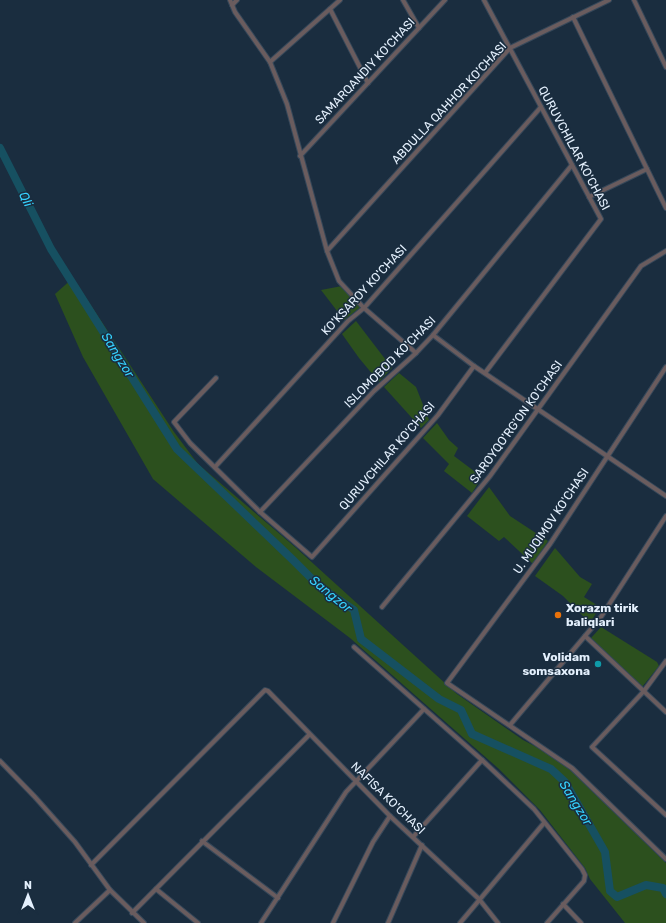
<svg xmlns="http://www.w3.org/2000/svg" width="666" height="923" font-family="Rubik,sans-serif">
  <style>
    .green { fill: #2c501e }
    .lines { fill: none; stroke-linecap: round; stroke-linejoin: round }
    .river { stroke: #165061; stroke-width: 8 }
    .minor-casing { stroke: #36485a; stroke-width: 6 }
    .minor { stroke: #6a5c5e; stroke-width: 4 }
    .food-dot { fill: #e8710a; stroke: #1a2d3f; stroke-width: 1.5 }
    .culture-dot { fill: #0f9aa8; stroke: #1a2d3f; stroke-width: 1.5 }
    .labels { text-anchor: middle; dominant-baseline: central; stroke-width: 3; stroke-linejoin: round; paint-order: stroke }
    .street-label { font-size: 12px; fill: #e4f0fd; stroke: #1a2d3f }
    .poi-label { font-size: 12px; font-weight: bold; fill: #e4f0fd; stroke: #1a2d3f; text-anchor: start }
    .water-label { font-size: 13px; font-style: italic; fill: #35d1fd; stroke: #1a2d3f }
  </style>
  <rect width="100%" height="100%" fill="#1a2d3f"/>
  <!-- green -->
  <g class="green">
    <path d="M73 278 174 432 198 464 295 547 457 694 523 740 544 751 572 771 666 863V923H625L590 879 585 868 540 810 499 769 350 638 256 567 153 479 83 357 55 294Z"/>
    <path d="M342 286 361 307 344 320 321 290Z"/>
    <path d="M356 321 392 368 379 382 359 358 342 334Z"/>
    <path d="M399 373 416 387 429 420 421 428 384 387Z"/>
    <path d="M437 423 449 440 458 448 454 456 482 477 472 493 444 471 449 464 423 438Z"/>
    <path d="M489 487 510 516 548 541 533 564 504 537 499 541 467 516Z"/>
    <path d="M555 548 580 577 592 584 584 597 600 607 590 623 563 596 535 576Z"/>
    <path d="M601 627 657 662 659 666 642 687 591 638Z"/>
  </g>
  <g class="lines">
    <!-- river -->
    <path class="river" d="M0 148 51 249 177 449 293 560 320 587 354 610 361 639 439 699 461 710 472 734 551 769 565 782 605 852 610 891 617 897 646 885 663 888 666 894"/>
    <!-- minor casing -->
    <g class="minor-casing">
      <g id="minor">
        <path d="M230 0 235 12 270 62 287 104 327 251 339 281 364 308 416 353"/>
        <path d="M403 0 419 28"/>
        <path d="M484 0 601 219 485 373"/>
        <path d="M634 0 666 67"/>
        <path d="M232 5 237 0"/>
        <path d="M330 9 368 83"/>
        <path d="M573 17 666 208"/>
        <path d="M270 62 340 0"/>
        <path d="M300 156 445 0"/>
        <path d="M589 197 647 169"/>
        <path d="M327 251 510 48 609 0"/>
        <path d="M433 335 474 366 666 496"/>
        <path d="M666 367 550 544 447 683 572 768 666 859"/>
        <path d="M216 378 174 422 190 443 260 512 312 557 438 415 474 366"/>
        <path d="M215 467 348 321 364 308 541 107"/>
        <path d="M260 512 374 391 416 353 433 335 572 165"/>
        <path d="M382 607 490 476 641 266 666 251"/>
        <path d="M585 636 666 712"/>
        <path d="M354 647 482 760 534 809 582 869 585 875 584 881 547 923"/>
        <path d="M666 661 644 691 592 747 666 815"/>
        <path d="M510 725 601 617 666 516"/>
        <path d="M0 761 35 797 75 842 110 890 144 923"/>
        <path d="M413 837 482 760"/>
        <path d="M202 841 278 898"/>
        <path d="M91 865 265 690 268 691 390 816 479 899 498 923"/>
        <path d="M156 889 198 923"/>
        <path d="M563 904 581 923"/>
        <path d="M132 913 309 735"/>
        <path d="M75 923 110 890"/>
        <path d="M261 923 346 792 424 709"/>
        <path d="M333 923 373 842 390 816"/>
        <path d="M388 923 422 845"/>
        <path d="M460 923 544 823"/>
      </g>
    </g>
    <!-- minor -->
    <use href="#minor" class="minor"/>
  </g>
  <!-- markers -->
  <circle class="food-dot" cx="558" cy="615" r="4"/>
  <circle class="culture-dot" cx="598" cy="664" r="4"/>
  <g class="labels">
    <!-- street labels -->
    <g class="street-label">
      <text transform="translate(365 71) rotate(-47)">SAMARQANDIY KO'CHASI</text>
      <text transform="translate(449 103) rotate(-47)">ABDULLA QAHHOR KO'CHASI</text>
      <text transform="translate(574 148) rotate(62)">QURUVCHILAR KO'CHASI</text>
      <text transform="translate(364 290) rotate(-47)">KO'KSAROY KO'CHASI</text>
      <text transform="translate(390 362) rotate(-45)">ISLOMOBOD KO'CHASI</text>
      <text transform="translate(516 422) rotate(-54)">SAROYQO'RG'ON KO'CHASI</text>
      <text transform="translate(387 456) rotate(-49)">QURUVCHILAR KO'CHASI</text>
      <text transform="translate(551 521) rotate(-56)">U. MUQIMOV KO'CHASI</text>
      <text transform="translate(388 798) rotate(44)">NAFISA KO'CHASI</text>
    </g>
    <!-- poi labels -->
    <g class="poi-label">
      <text x="566" y="608">Xorazm tirik<tspan x="566" dy="14">baliqlari</tspan></text>
      <text x="590" y="657" text-anchor="end">Volidam<tspan x="590" dy="14">somsaxona</tspan></text>
    </g>
    <!-- water labels -->
    <g class="water-label">
      <text transform="translate(26 199) rotate(63)">Qli</text>
      <text transform="translate(118 355) rotate(58)">Sangzor</text>
      <text transform="translate(331 594) rotate(39)">Sangzor</text>
      <text transform="translate(576 803) rotate(58)">Sangzor</text>
    </g>
  </g>
  <!-- north arrow -->
  <g transform="translate(28 895)" stroke="#1a2d3f" stroke-width="3" paint-order="stroke">
  <path d="M0-3L7 15L0 10L-7 15Z" fill="#e4f0fd"/>
  <text y="-6" font-size="11" font-weight="bold" text-anchor="middle" fill="#e4f0fd">N</text>
  </g>
</svg>
